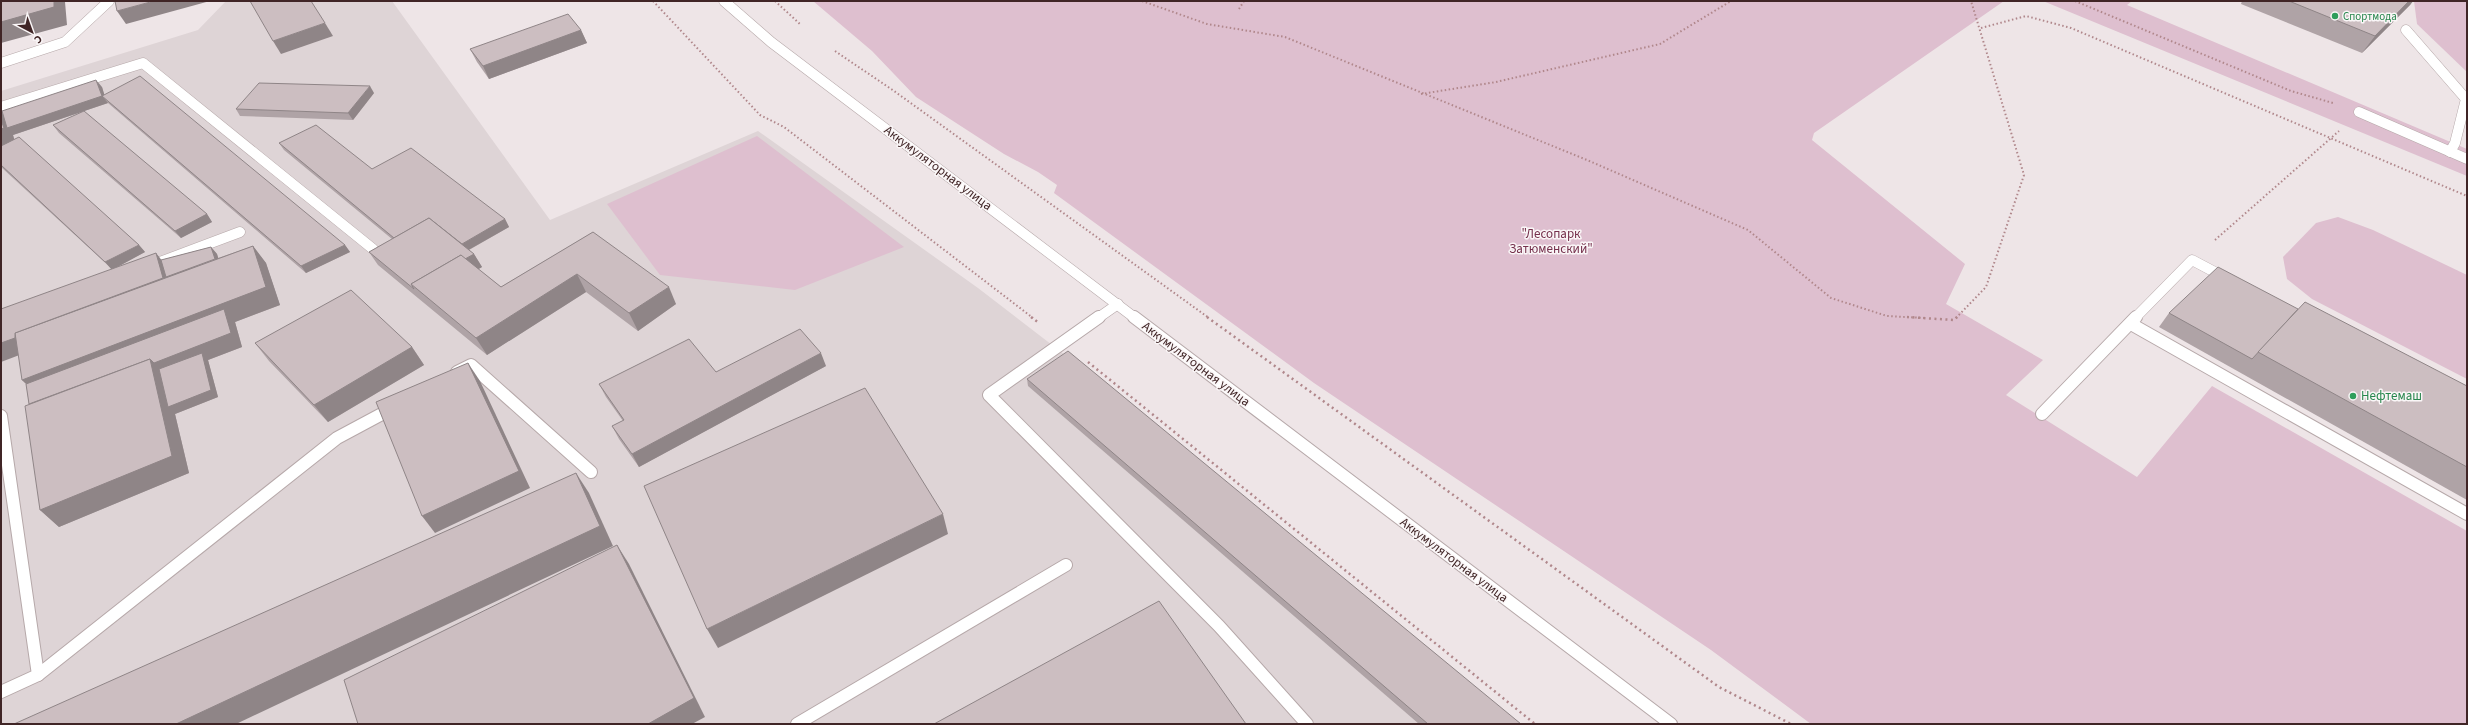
<svg xmlns="http://www.w3.org/2000/svg" width="2468" height="725" font-family="'Source Sans 3',sans-serif">
  <style>
    .built { fill: #ded4d6 }
    .green { fill: #debfcf }
    .lines { fill: none; stroke-linecap: round; stroke-linejoin: round }
    .service-far1-casing { stroke: #b6a8a9; stroke-width: 11 }
    .service-casing { stroke: #b6a8a9; stroke-width: 14 }
    .tertiary-far1-casing { stroke: #b6a8a9; stroke-width: 11 }
    .tertiary-casing { stroke: #b6a8a9; stroke-width: 14 }
    .path-far1 { stroke: #b0878b; stroke-width: 2; stroke-dasharray: 1.5 2.5; stroke-linecap: butt }
    .path { stroke: #b0878b; stroke-width: 2.5; stroke-dasharray: 2 3.5; stroke-linecap: butt }
    .service-far1 { stroke: #fff; stroke-width: 10 }
    .service { stroke: #fff; stroke-width: 12 }
    .tertiary-far1 { stroke: #fff; stroke-width: 10 }
    .tertiary { stroke: #fff; stroke-width: 12 }
    .wall { fill: #afa3a6 }
    .shaded-wall { fill: #8f8587 }
    .building { fill: #ccbec1; stroke: #8f8587 }
    .leisure-dot { fill: #2e9e5b; stroke: #faf6f7; stroke-width: 1.5 }
    .labels { text-anchor: middle; dominant-baseline: central; stroke-width: 3; stroke-linejoin: round; paint-order: stroke }
    .far-leisure-label { font-size: 11px; fill: #27864d; stroke: #faf6f7; text-anchor: start }
    .street-label { font-size: 13px; fill: #402526; stroke: #faf6f7 }
    .park-label { font-size: 13px; fill: #75304c; stroke: #faf6f7 }
    .leisure-label { font-size: 13px; fill: #27864d; stroke: #faf6f7; text-anchor: start }
  </style>
  <rect width="100%" height="100%" fill="#eee5e7"/>
  <!-- built -->
  <path class="built" d="M226 1H392L550 220 758 131 978 288 1069 358 1511 724H1V91L198 30Z"/>
  <!-- green -->
  <g class="green">
    <path d="M813 1H2004L1814 133 1812 140 1965 264 1946 304 2043 360 2006 395 2137 477 2212 386 2467 531V724H1811L1711 650 1314 383 1054 193 1057 185 1038 172 1004 154 916 97 872 51Z"/>
    <path d="M2043 1H2132L2127 5 2467 149V176Z"/>
    <path d="M2414 1H2467V72L2417 24Z"/>
    <path d="M757 136 904 247 795 290 660 275 607 204Z"/>
    <path d="M2338 217 2373 230 2467 275V379L2312 299 2287 279 2283 257 2316 223Z"/>
  </g>
  <g class="lines">
    <!-- service-far1 casing -->
    <g class="service-far1-casing">
      <g id="service-far1">
        <path d="M2406 30 2466 99 2455 143 2450 152"/>
        <path d="M1 63 65 42 109 1"/>
        <path d="M1 107 143 63 373 249"/>
        <path d="M2359 112 2467 159"/>
        <path d="M160 262 240 232"/>
        <path d="M1098 318 1118 304"/>
        <path d="M2135 318 2192 260 2226 278"/>
      </g>
    </g>
    <!-- service casing -->
    <g class="service-casing">
      <g id="service">
        <path d="M1099 317 989 395 1219 626 1307 724"/>
        <path d="M2131 324 2467 514"/>
        <path d="M457 372 471 365 591 472"/>
        <path d="M2042 414 2136 317"/>
        <path d="M1 416 38 675 1 692"/>
        <path d="M38 675 337 438 393 408"/>
        <path d="M797 724 1066 565"/>
      </g>
    </g>
    <!-- tertiary-far1 casing -->
    <g class="tertiary-far1-casing">
      <path id="tertiary-far1" d="M724 1 771 42 1135 318"/>
    </g>
    <!-- tertiary casing -->
    <g class="tertiary-casing">
      <path id="tertiary" d="M1134 317 1671 724"/>
    </g>
    <!-- path-far1 -->
    <g class="path-far1">
      <path d="M653 1 760 115 784 127 1033 318"/>
      <path d="M775 1 801 25"/>
      <path d="M1142 1 1207 24 1285 37 1587 160 1748 230 1831 298 1887 316 1924 318"/>
      <path d="M2075 1 2291 91 2333 103"/>
      <path d="M1239 9 1244 1"/>
      <path d="M1981 28 2026 16 2071 28 2467 196"/>
      <path d="M835 51 894 91 1209 318"/>
      <path d="M1421 94 1496 82 1660 44 1731 1"/>
      <path d="M2215 240 2339 131"/>
      <path d="M1956 318 1986 287 2024 175 1971 1"/>
    </g>
    <!-- path -->
    <g class="path">
      <path d="M1031 317 1039 323"/>
      <path d="M1207 317 1719 687 1791 724"/>
      <path d="M1907 317 1954 320 1957 317"/>
      <path d="M1088 362 1535 724"/>
    </g>
    <!-- service-far1 -->
    <use href="#service-far1" class="service-far1"/>
    <!-- service -->
    <use href="#service" class="service"/>
    <!-- tertiary-far1 -->
    <use href="#tertiary-far1" class="tertiary-far1"/>
    <!-- tertiary -->
    <use href="#tertiary" class="tertiary"/>
  </g>
  <!-- wall -->
  <g class="wall">
    <path d="M2242 1H2413L2410 5 2362 53 2241 4Z"/>
    <path d="M581 30 587 43 489 79 477 62 470 49Z"/>
    <path d="M102 87 104 95 345 245 350 252 306 273 108 103 13 135 14 139 139 245 145 252 113 269 156 253 161 260 211 247 217 254 218 258 253 246 266 263 280 305 235 322 242 347 208 360 218 397 175 414 189 473 59 527 40 510 29 404 26 384 22 380 112 269 1 167V110L2 111Z"/>
    <path d="M374 93 353 120 240 116 236 109Z"/>
    <path d="M53 125 207 214 212 222 181 238 59 133Z"/>
    <path d="M279 143 372 169 505 219 509 227 469 250 474 254 482 267 478 269 501 287 593 232 676 304 638 331 586 292 487 355 378 265 369 252 392 239 284 150Z"/>
    <path d="M2298 309 2467 386V500L2159 327 2169 313Z"/>
    <path d="M255 343 412 347 424 365 328 422 269 361Z"/>
    <path d="M826 366 639 467 619 439 612 426 623 421 606 397 599 384 716 372Z"/>
    <path d="M1027 379 1521 724H1419L1028 386Z"/>
  </g>
  <!-- shaded-wall -->
  <g class="shaded-wall">
    <path d="M54 1H67L65 2 67 25 1 43V22Z"/>
    <path d="M154 1H210L126 24 117 11Z"/>
    <path d="M2409 1H2413L2410 5 2362 53 2375 36Z"/>
    <path d="M325 23 333 36 281 54 273 41Z"/>
    <path d="M581 30 587 43 489 79 483 66Z"/>
    <path d="M96 80 102 87 106 100 102 96Z"/>
    <path d="M370 86 374 93 353 120 348 113Z"/>
    <path d="M102 96 108 103 13 135 15 142 1 146V110L8 118Z"/>
    <path d="M207 214 212 222 181 238 175 231Z"/>
    <path d="M505 219 509 227 463 253 459 246Z"/>
    <path d="M139 245 145 252 112 270 105 262Z"/>
    <path d="M345 245 350 252 306 273 301 266Z"/>
    <path d="M253 246 266 263 280 305 235 322 242 347 208 360 218 397 175 414 189 473 59 527 40 510 150 359 229 325 40 397 22 380 175 296 1 362V343L156 253 167 267 217 265 211 247 217 254 222 270Z"/>
    <path d="M474 254 482 267 429 299 416 288Z"/>
    <path d="M577 274 586 292 487 355 476 338Z"/>
    <path d="M669 287 676 304 638 331 629 313Z"/>
    <path d="M412 347 424 365 328 422 314 405Z"/>
    <path d="M821 353 826 366 639 467 632 454Z"/>
    <path d="M468 363 480 381 530 488 435 533 422 516Z"/>
    <path d="M576 473 589 493 613 546 236 724H176Z"/>
    <path d="M943 514 948 534 718 648 707 629Z"/>
    <path d="M617 545 629 564 705 717 692 724H648Z"/>
  </g>
  <!-- building -->
  <g class="building">
    <path d="M1 1H54V7L1 22Z"/>
    <path d="M115 1H154L117 11Z"/>
    <path d="M250 1H311L325 23 273 41Z"/>
    <path d="M2289 1H2409L2375 36Z"/>
    <path d="M568 14 581 30 483 66 470 49Z"/>
    <path d="M140 76 345 245 301 266 102 96Z"/>
    <path d="M96 80 102 96 7 128 2 111Z"/>
    <path d="M259 83 370 86 348 113 236 109Z"/>
    <path d="M84 111 207 214 175 231 53 125Z"/>
    <path d="M1 120 4 128 1 129Z"/>
    <path d="M316 125 372 169 411 148 505 219 462 244 429 218 394 238 279 143Z"/>
    <path d="M19 137 139 245 105 262 1 165V146Z"/>
    <path d="M429 218 474 254 465 259 461 255 411 284 414 289 369 252Z"/>
    <path d="M593 232 669 287 629 313 577 274 476 338 411 284 461 255 501 287Z"/>
    <path d="M253 246 266 287 22 380 15 333Z"/>
    <path d="M211 247 215 259 166 277 161 260Z"/>
    <path d="M156 253 163 278 15 333V338L1 343V309Z"/>
    <path d="M2218 267 2298 309 2252 359 2169 313Z"/>
    <path d="M351 290 412 347 314 405 255 343Z"/>
    <path d="M2305 302 2467 386V467L2258 352Z"/>
    <path d="M224 309 231 333 154 363 150 359 29 404 26 384Z"/>
    <path d="M800 329 821 353 632 454 612 426 624 420 599 384 689 339 716 372Z"/>
    <path d="M1068 351 1521 724H1428L1027 379Z"/>
    <path d="M202 353 211 390 168 407 159 369Z"/>
    <path d="M150 359 172 456 40 510 25 406Z"/>
    <path d="M468 363 519 471 422 516 376 402Z"/>
    <path d="M865 388 943 514 707 629 644 486Z"/>
    <path d="M576 473 600 526 176 724H14Z"/>
    <path d="M617 545 694 698 648 724H358L344 680Z"/>
    <path d="M1159 601 1246 724H934Z"/>
  </g>
  <!-- markers -->
  <g class="leisure-dot">
    <circle cx="2335" cy="16" r="4"/>
    <circle cx="2353" cy="396" r="4"/>
  </g>
  <g class="labels">
    <!-- far-leisure labels -->
    <g class="far-leisure-label">
      <text x="2343" y="16">Спортмода</text>
    </g>
    <!-- street labels -->
    <g class="street-label">
      <text transform="translate(938 168) rotate(37)">Аккумуляторная улица</text>
      <text transform="translate(1196 364) rotate(37)">Аккумуляторная улица</text>
      <text transform="translate(1454 560) rotate(37)">Аккумуляторная улица</text>
    </g>
    <!-- park labels -->
    <g class="park-label">
      <text x="1551" y="234">"Лесопарк<tspan x="1551" dy="15">Затюменский"</tspan></text>
    </g>
    <!-- leisure labels -->
    <g class="leisure-label">
      <text x="2361" y="396">Нефтемаш</text>
    </g>
  </g>
  <!-- border -->
  <rect width="2468" height="725" fill="none" stroke="#402526" stroke-width="4"/>
  <!-- north arrow -->
  <g transform="translate(32 32) rotate(139)" stroke="#faf6f7" stroke-width="3" paint-order="stroke">
  <path d="M0-3L7 15L0 10L-7 15Z" fill="#402526"/>
  <text y="-6" font-size="11" font-weight="bold" text-anchor="middle" fill="#402526">С</text>
  </g>
</svg>
